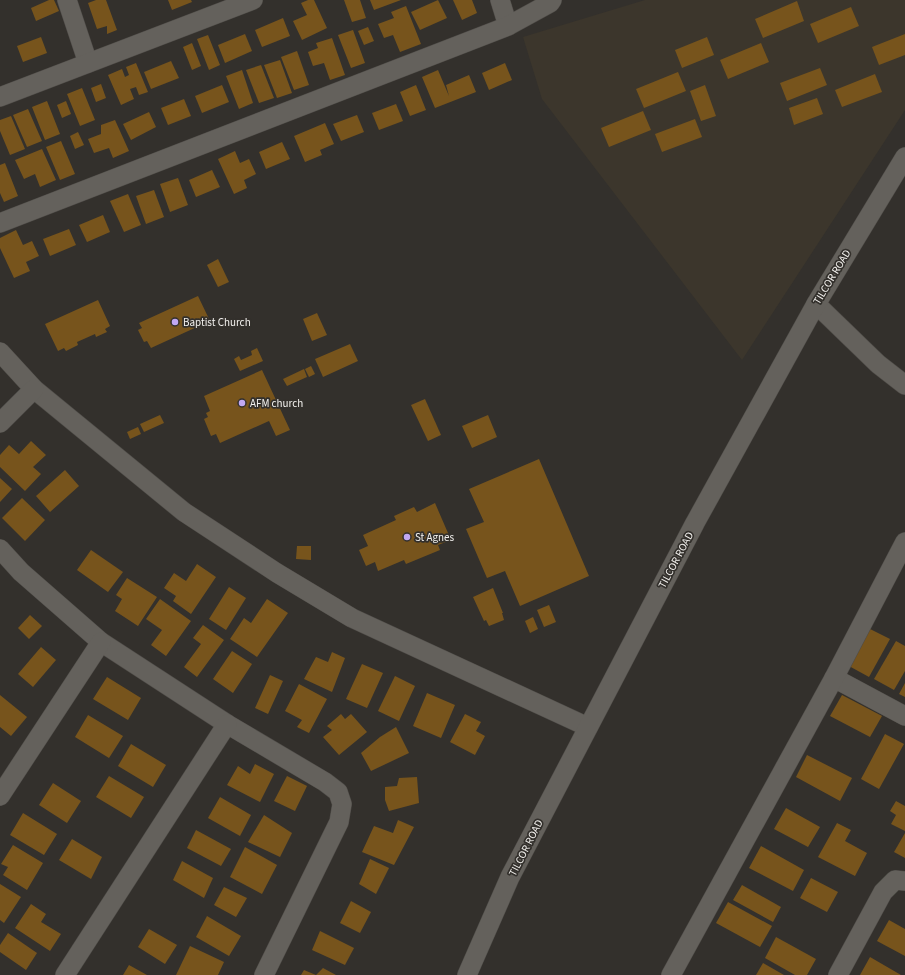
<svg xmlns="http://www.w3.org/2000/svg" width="905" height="975" font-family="'Source Sans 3',sans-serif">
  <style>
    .built { fill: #3c362c }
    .building { fill: #77541c }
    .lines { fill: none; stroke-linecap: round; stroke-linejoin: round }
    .minor-casing { stroke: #4f4c48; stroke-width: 20 }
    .minor { stroke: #64615c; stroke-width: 19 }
    .poi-dot { fill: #c1a8f3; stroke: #33302c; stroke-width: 1.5 }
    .labels { text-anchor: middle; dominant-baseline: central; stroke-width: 3.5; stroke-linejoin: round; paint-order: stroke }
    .street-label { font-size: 11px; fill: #f3f1ee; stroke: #33302c }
    .poi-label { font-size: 11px; fill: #f3f1ee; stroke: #33302c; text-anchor: start }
  </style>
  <rect width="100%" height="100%" fill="#33302c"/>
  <!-- built -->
  <path class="built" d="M645 0H905V110L742 360 542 99 523 37Z"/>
  <!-- building -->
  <g class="building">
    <path d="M49 0H54L59 11 36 21 31 8Z"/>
    <path d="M96 0H106L117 30 107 34V26L97 29 88 3Z"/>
    <path d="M168 0H191L192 2 172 10Z"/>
    <path d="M308 0H314L327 28 302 40 293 21 307 15 301 3Z"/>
    <path d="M344 0H360L366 18 352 22Z"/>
    <path d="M370 0H401L374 10Z"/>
    <path d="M438 0 447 18 420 30 411 12Z"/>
    <path d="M453 0H472L477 13 462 20Z"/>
    <path d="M797 1 804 21 763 38 755 19Z"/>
    <path d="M406 6 421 44 400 52 393 35 384 38 378 24 394 18 391 12Z"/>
    <path d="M851 7 859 26 818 43 810 24Z"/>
    <path d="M283 18 290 36 262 47 255 30Z"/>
    <path d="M368 27 374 41 364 45 358 31Z"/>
    <path d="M353 30 365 63 351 68 338 35Z"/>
    <path d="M245 34 252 51 225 63 218 45Z"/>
    <path d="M905 34V55L879 65 872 47Z"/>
    <path d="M208 35 220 65 209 70 197 39Z"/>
    <path d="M41 37 47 53 23 62 17 46Z"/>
    <path d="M707 37 714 55 682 68 675 50Z"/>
    <path d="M332 38 345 75 330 80 324 63 313 66 308 52 318 48 316 43Z"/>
    <path d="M192 43 201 66 192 70 183 47Z"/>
    <path d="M761 43 769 62 728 79 720 60Z"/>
    <path d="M297 51 309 85 294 90 281 57Z"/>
    <path d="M280 60 292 93 277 98 264 65Z"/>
    <path d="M171 61 179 78 151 89 144 72Z"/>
    <path d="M136 63 148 92 139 95 136 87 130 89 134 99 121 105 108 75 122 69 125 77 129 75 126 67Z"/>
    <path d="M505 63 512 80 489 90 482 73Z"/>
    <path d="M261 65 274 98 259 103 246 70Z"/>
    <path d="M820 68 827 85 787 101 780 83Z"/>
    <path d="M242 70 253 103 239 109 226 76Z"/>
    <path d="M438 70 449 96 446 85 469 75 476 92 435 108 422 77Z"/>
    <path d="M678 72 686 91 644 108 636 89Z"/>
    <path d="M875 74 882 92 842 107 835 90Z"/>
    <path d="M101 84 106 98 96 102 91 88Z"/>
    <path d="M222 85 229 102 202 113 195 96Z"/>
    <path d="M416 85 426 110 410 116 400 92Z"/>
    <path d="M705 85 716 116 701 121 690 91Z"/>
    <path d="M82 88 95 120 80 126 67 94Z"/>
    <path d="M817 98 823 114 794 125 789 108Z"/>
    <path d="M184 99 191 116 168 125 161 108Z"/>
    <path d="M47 101 60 134 45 140 32 107Z"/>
    <path d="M66 101 71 114 62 118 57 105Z"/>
    <path d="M396 104 403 121 379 130 372 113Z"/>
    <path d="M28 109 42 141 27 147 13 115Z"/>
    <path d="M643 111 651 130 609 147 601 128Z"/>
    <path d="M149 112 156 127 131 140 123 124Z"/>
    <path d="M357 115 364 132 341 141 333 124Z"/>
    <path d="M11 116 25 149 10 155 0 131V120Z"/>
    <path d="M695 119 702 137 662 152 655 134Z"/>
    <path d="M115 120 129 151 113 158 109 148 94 153 88 139 101 134V125Z"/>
    <path d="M325 123 334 144 320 150 322 155 305 162 294 136Z"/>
    <path d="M78 132 84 145 75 149 70 136Z"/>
    <path d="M61 141 75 174 60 180 46 147Z"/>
    <path d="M282 142 290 159 266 169 259 152Z"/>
    <path d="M42 149 56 180 40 187 35 174 24 179 15 160Z"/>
    <path d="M235 151 240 163 249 159 256 174 244 180 247 188 234 194 218 159Z"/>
    <path d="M5 163 18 196 4 202 0 193V165Z"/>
    <path d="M212 170 220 187 196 197 189 180Z"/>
    <path d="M178 178 188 205 170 212 160 184Z"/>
    <path d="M154 190 164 217 146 224 136 196Z"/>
    <path d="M128 194 141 225 124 232 110 201Z"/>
    <path d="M103 215 110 232 87 242 79 225Z"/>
    <path d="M69 229 76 245 50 256 43 239Z"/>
    <path d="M16 230 23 245 32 241 39 256 26 262 30 271 14 278 0 248V238Z"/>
    <path d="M218 259 229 282 218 287 207 265Z"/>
    <path d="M198 296 210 321 151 348 147 341 144 342 138 330 142 328 139 323Z"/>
    <path d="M98 300 110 326 105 329 107 332 96 337 95 334 77 342 78 345 66 351 64 348 58 351 45 324Z"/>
    <path d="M317 313 327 335 312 341 303 319Z"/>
    <path d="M350 344 358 361 323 377 315 359Z"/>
    <path d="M257 348 263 361 240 371 234 359 239 356 241 360 252 355 251 351Z"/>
    <path d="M311 366 315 374 309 377 305 369Z"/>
    <path d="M304 369 307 377 287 386 283 379Z"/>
    <path d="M262 370 290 430 276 436 269 421 220 443 216 434 211 436 204 419 208 417 206 413 210 411 204 396Z"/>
    <path d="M425 399 441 435 428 441 411 405Z"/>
    <path d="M160 415 164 423 144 432 140 424Z"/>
    <path d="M488 415 497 437 472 448 462 426Z"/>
    <path d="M138 427 141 434 130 439 127 432Z"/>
    <path d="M31 441 46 455 33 467 41 474 25 491 0 467V455L9 445 19 454Z"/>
    <path d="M539 459 589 576 520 606 505 571 487 578 466 529 484 522 469 489Z"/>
    <path d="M65 470 79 486 50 512 36 496Z"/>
    <path d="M0 478 12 489 0 502Z"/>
    <path d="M22 498 45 520 25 541 2 518Z"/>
    <path d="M435 503 451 540 438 545 440 550 406 564 404 560 378 571 375 562 366 566 359 550 368 546 363 535 396 520 394 516 414 507 417 512Z"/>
    <path d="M297 546H311V560L296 559Z"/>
    <path d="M91 550 123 572 108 592 77 570Z"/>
    <path d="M197 564 216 577 191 614 173 601 176 596 164 588 174 573 186 581Z"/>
    <path d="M127 578 157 597 138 626 115 611 122 599 116 595Z"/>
    <path d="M229 587 246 598 226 630 209 619Z"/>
    <path d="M493 588 503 613H502L504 620 489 626 486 620 484 621 473 597Z"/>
    <path d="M160 599 191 621 166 656 151 645 162 630 146 619Z"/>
    <path d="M267 599 288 613 257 657 230 639 244 618 251 623Z"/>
    <path d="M549 605 556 622 544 627 537 610Z"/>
    <path d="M30 615 42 626 29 639 18 628Z"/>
    <path d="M533 617 538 629 530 633 525 621Z"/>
    <path d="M203 625 224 640 197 677 184 667 201 644 193 638Z"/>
    <path d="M870 629 890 639 869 677 849 666Z"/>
    <path d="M896 641 905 646V671L894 690 874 679Z"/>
    <path d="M41 647 56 660 33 687 18 674Z"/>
    <path d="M232 651 252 664 233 693 213 679Z"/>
    <path d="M332 652 345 658 332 692 304 679 316 657 328 662Z"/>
    <path d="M362 664 383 673 367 708 346 699Z"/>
    <path d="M270 675 283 681 268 714 255 708Z"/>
    <path d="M395 676 415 686 399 721 378 711Z"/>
    <path d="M107 677 141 698 128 720 93 699Z"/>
    <path d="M905 683V697L899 694Z"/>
    <path d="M299 684 327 699 309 733 297 727 302 720 285 711Z"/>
    <path d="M427 693 455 705 441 738 413 726Z"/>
    <path d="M0 695 27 717 11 736 0 727Z"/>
    <path d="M842 695 882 716 870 737 830 716Z"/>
    <path d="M341 714 345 719 351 714 367 732 339 755 323 737 332 730 327 726Z"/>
    <path d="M465 714 481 722 476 731 485 736 475 755 450 742Z"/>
    <path d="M88 715 123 736 109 758 75 737Z"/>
    <path d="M396 727 409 753 371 771 361 753 380 737Z"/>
    <path d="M885 734 904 744 879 789 861 779Z"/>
    <path d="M131 744 166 765 153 787 118 766Z"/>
    <path d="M807 755 852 778 840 801 796 777Z"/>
    <path d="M255 764 274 774 260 802 227 785 238 766 250 774Z"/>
    <path d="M109 776 144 797 131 818 96 797Z"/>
    <path d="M287 776 307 786 295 811 274 801Z"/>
    <path d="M417 777 419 803 389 811 385 800V787L397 786 399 778Z"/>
    <path d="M53 783 81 801 67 823 39 805Z"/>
    <path d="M220 797 251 815 240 836 208 818Z"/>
    <path d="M896 801 905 806V831L891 824 896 815 890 811Z"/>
    <path d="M786 808 820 827 808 847 774 829Z"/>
    <path d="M23 813 57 834 44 855 10 835Z"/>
    <path d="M264 815 292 833 280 857 248 842Z"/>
    <path d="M398 820 414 827 394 865 362 852 374 826 393 833Z"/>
    <path d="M837 823 851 830 845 841 867 853 855 876 818 857Z"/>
    <path d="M196 830 231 849 221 866 187 848Z"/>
    <path d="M905 833V858L894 852Z"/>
    <path d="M72 839 102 857 91 879 59 860Z"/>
    <path d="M13 845 43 863 27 890 3 875 8 867 1 864Z"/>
    <path d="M761 846 804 870 793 891 749 868Z"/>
    <path d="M245 847 277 865 262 894 230 877Z"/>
    <path d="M370 859 389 868 376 894 359 884Z"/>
    <path d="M182 861 213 878 204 898 173 880Z"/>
    <path d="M811 878 838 892 827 912 800 898Z"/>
    <path d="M0 884 21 897 4 923 0 920Z"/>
    <path d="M742 885 781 907 773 922 733 900Z"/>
    <path d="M224 887 247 898 236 917 214 905Z"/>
    <path d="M351 901 371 912 360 933 340 923Z"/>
    <path d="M728 902 772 926 760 947 716 923Z"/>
    <path d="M31 904 46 914 41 922 61 934 50 951 15 928Z"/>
    <path d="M207 916 241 936 229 956 196 937Z"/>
    <path d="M889 920 905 929V956L877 941Z"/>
    <path d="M149 929 177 945 165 964 138 947Z"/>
    <path d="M320 931 354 948 345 965 312 950Z"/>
    <path d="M8 933 37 953 26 970 0 952V945Z"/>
    <path d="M776 937 816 959 807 975H795L765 958Z"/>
    <path d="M190 946 224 962 218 975H176Z"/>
    <path d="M870 957 901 975H860Z"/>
    <path d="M763 963 784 975H756Z"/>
    <path d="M129 965 147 975H123Z"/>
    <path d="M323 968 336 975H301L304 970 316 975Z"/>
  </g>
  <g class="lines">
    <!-- minor casing -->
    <g class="minor-casing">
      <g id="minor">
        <path d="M67 0 88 63"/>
        <path d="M500 0 508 26"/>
        <path d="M0 97 253 0"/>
        <path d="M0 223 508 26 550 3 552 0"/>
        <path d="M816 304 878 364 905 385"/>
        <path d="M0 352 34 389 184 512 277 573 352 618 588 727"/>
        <path d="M0 423 34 389"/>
        <path d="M0 549 21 572 101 642 227 724 325 782 338 792 342 804 339 822 264 975"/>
        <path d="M834 678 905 716"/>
        <path d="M0 796 101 642"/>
        <path d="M65 975 227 724"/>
        <path d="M467 975 510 877 695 523 816 304 905 157"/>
        <path d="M671 975 834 678 905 542"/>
        <path d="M838 975 883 892 895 880 905 881"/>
      </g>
    </g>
    <!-- minor -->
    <use href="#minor" class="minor"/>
  </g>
  <!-- markers -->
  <g class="poi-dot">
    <circle cx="175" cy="322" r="4"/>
    <circle cx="242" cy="403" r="4"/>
    <circle cx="407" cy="537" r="4"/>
  </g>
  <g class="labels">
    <!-- street labels -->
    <g class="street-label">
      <text transform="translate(832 277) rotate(-59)">TILCOR ROAD</text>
      <text transform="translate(676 560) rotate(-62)">TILCOR ROAD</text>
      <text transform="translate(526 848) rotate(-63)">TILCOR ROAD</text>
    </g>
    <!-- poi labels -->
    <g class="poi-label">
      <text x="183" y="322">Baptist Church</text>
      <text x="250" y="403">AFM church</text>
      <text x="415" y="537">St Agnes</text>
    </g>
  </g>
</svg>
